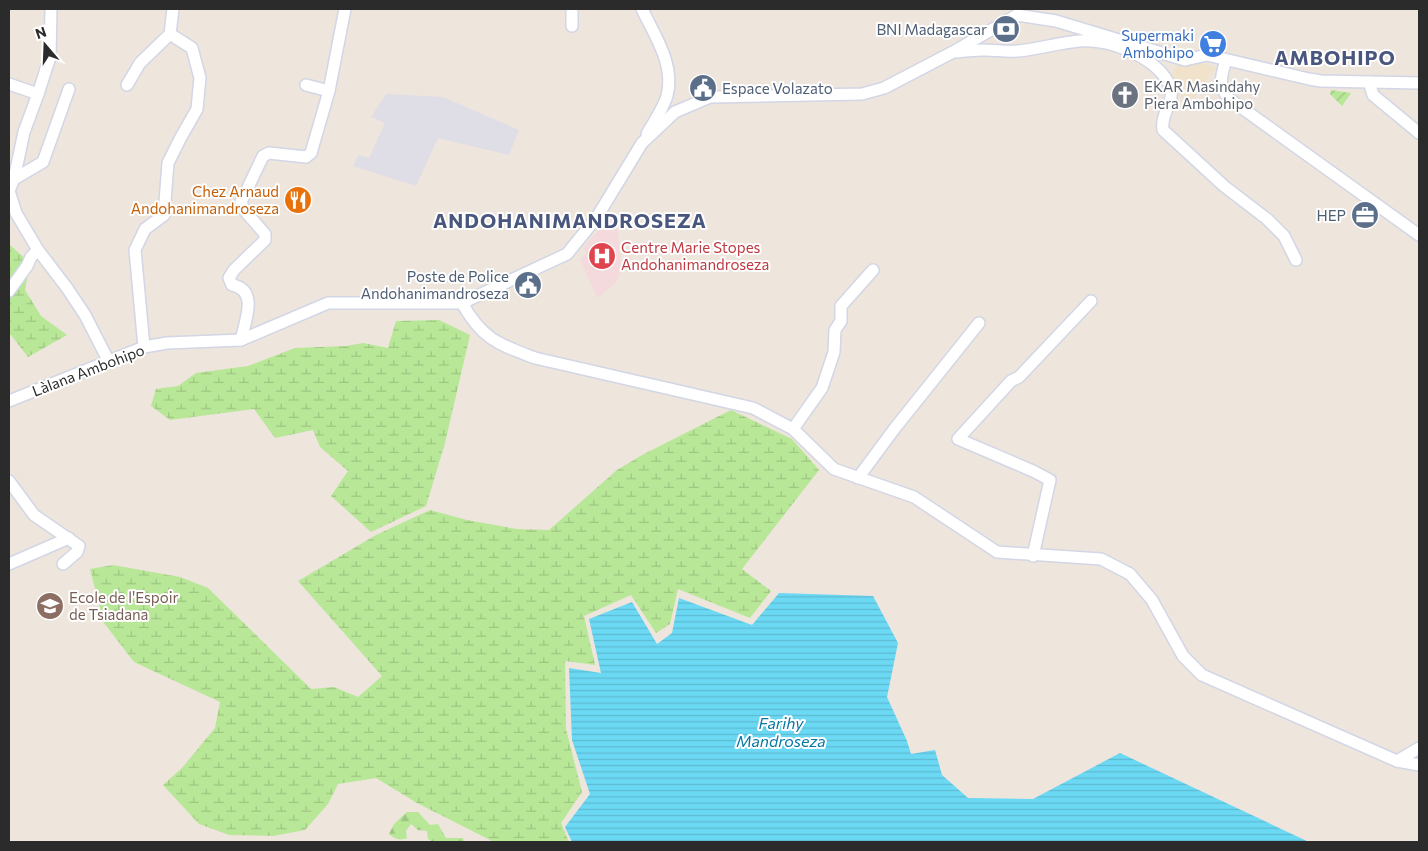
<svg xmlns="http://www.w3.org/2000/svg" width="1428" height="851" font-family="Commissioner,sans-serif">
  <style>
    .industrial { fill: #dfdde6 }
    .education { fill: #f0e2cb }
    .medical { fill: #f5dadd }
    .forest { fill: url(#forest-firs) }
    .wetland { fill: url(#wetland-marsh) }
    .garden { fill: url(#garden-furrows) }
    .water { fill: url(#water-rules) }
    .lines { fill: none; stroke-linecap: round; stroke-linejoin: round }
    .minor-casing { stroke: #d2d6e5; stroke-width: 14 }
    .minor { stroke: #fff; stroke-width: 11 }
    .labels { text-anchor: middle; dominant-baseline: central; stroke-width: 4; stroke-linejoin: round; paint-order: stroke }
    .service-label { font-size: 15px; fill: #4e5e75; stroke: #fff; text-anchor: end }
    .shop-label { font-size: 15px; fill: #366cbe; stroke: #fff; text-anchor: end }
    .worship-label { font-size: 15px; fill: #5b616d; stroke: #fff; text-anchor: start }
    .food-label { font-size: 15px; fill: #c56008; stroke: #fff; text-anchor: end }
    .health-label { font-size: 15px; fill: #be3a42; stroke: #fff; text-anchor: start }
    .street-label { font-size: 15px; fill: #2b2b2b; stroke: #fff }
    .education-label { font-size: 15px; fill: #785e54; stroke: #fff; text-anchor: start }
    .water-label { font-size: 16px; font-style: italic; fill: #0777a3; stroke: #fff }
    .district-label { font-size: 20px; font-weight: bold; letter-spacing: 1px; fill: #49567e; stroke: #fff }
  </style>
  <defs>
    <pattern id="forest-firs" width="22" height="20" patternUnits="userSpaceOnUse" patternTransform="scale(1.25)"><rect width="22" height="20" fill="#b7e797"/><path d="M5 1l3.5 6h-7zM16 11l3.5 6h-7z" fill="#9ec682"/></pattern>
    <pattern id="wetland-marsh" width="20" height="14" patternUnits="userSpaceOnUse" patternTransform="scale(1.25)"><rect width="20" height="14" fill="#b7e797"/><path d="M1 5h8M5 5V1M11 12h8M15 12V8" fill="none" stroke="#9ec682"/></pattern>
    <pattern id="garden-furrows" width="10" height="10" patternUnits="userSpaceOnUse" patternTransform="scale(1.25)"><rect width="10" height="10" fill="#b7e797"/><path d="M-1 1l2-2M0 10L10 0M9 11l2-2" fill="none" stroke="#9ec682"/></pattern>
    <pattern id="water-rules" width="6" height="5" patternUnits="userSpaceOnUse" patternTransform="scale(1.25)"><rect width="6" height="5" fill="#6bd8f4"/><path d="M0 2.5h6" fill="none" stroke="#5dbad1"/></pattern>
  </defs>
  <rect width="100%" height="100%" fill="#eee5dd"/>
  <!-- industrial -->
  <path class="industrial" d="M386 94 443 97 519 130 509 155 438 138 416 186 353 166 358 155 369 158 385 123 371 117Z"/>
  <!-- education -->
  <path class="education" d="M1184 56 1216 68 1188 105 1168 79Z"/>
  <!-- medical -->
  <path class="medical" d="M610 217 617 227 622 270 615 284 597 298 580 259 587 253 583 248Z"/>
  <!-- forest -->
  <path class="forest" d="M407 812H418L430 825 438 824 446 838H463L464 842H433L428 839 427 831 418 830 411 824 406 831 407 838C399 841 395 839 389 834L394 824Z"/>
  <!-- wetland -->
  <g class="wetland">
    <path d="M9 244 30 263 25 290 41 316 67 335 28 357 11 335H9Z"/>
    <path d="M439 320 470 335 445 443 426 506 371 532 331 496 348 471 320 447 313 430 275 438 254 409 170 420 151 406 156 389 178 386 196 373 248 366 295 348 346 346 363 343 388 348 396 321Z"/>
    <path d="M731 410 792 439 819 470 742 569 771 591 750 618 678 589 670 624 656 633 631 595 584 616 595 665 565 661 566 729 582 792 561 823 569 842H494L417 803 376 778 338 784 328 804 305 830 273 836 229 835 199 824 163 785 182 768 215 728 220 702 134 662 104 623 90 569 113 565 180 577 208 588 311 689 334 687 358 697 382 676 298 581 376 535 430 510 467 520 517 529 549 530 617 470 642 455Z"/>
  </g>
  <!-- garden -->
  <path class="garden" d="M1331 90 1351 93 1342 106 1330 94Z"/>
  <!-- water -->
  <path class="water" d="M779 593 873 596 898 643 887 697 907 741 911 754 935 750 942 775 968 798 1033 799 1120 753 1309 842H572L565 827 590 794 572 740 569 668 601 673 589 619 632 602 657 644 672 633 679 598 752 625Z"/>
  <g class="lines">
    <!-- minor casing -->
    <g class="minor-casing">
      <g id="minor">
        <path d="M572 9V26"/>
        <path d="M642 9C655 36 675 65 667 96 663 109 653 123 647 134"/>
        <path d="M1017 15 1056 21 1185 60 1207 55 1309 79 1321 81 1419 83"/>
        <path d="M957 52C966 51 975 50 984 50 995 50 1007 52 1018 51 1039 49 1058 43 1079 41 1109 38 1157 57 1170 86 1176 101 1160 113 1163 130L1224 186 1267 219 1284 236 1296 260"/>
        <path d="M1226 60C1221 77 1218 83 1228 98L1419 235"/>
        <path d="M1369 82 1373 95 1419 133"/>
        <path d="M9 84 38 94"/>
        <path d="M127 85 140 63 170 34 173 9"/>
        <path d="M306 85 329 91"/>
        <path d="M14 179 43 162 69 89"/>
        <path d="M9 191 16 213 38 250 67 288 85 315 109 362"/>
        <path d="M9 191 14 179 24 132 38 94 50 57 51 9"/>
        <path d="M9 291 27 266 31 257 38 250"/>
        <path d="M462 303C482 339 498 344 535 358L753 408 793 429 834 469 914 497 997 552 1101 559 1130 574 1152 600 1183 656 1202 675 1397 761 1419 765"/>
        <path d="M241 340C245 321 259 290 232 285L229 278 234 270 265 240V234L244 210 241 202 263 156 269 153 306 157 311 153 329 91 345 9"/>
        <path d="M144 347 135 250 145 229 164 215 168 163 180 139 197 109 200 78 192 48 170 34"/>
        <path d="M9 401 144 347 167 343 241 340 328 303H462L567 254 597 217 642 143 675 112 710 97 862 94 884 88 953 52 1017 15"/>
        <path d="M793 429 822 388 834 352 835 330 841 321V306L873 270"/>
        <path d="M858 478 895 428 979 323"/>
        <path d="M9 481 34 515 79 546 77 552 63 564"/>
        <path d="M1033 556 1050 480 1033 471 958 439 1011 381 1019 377 1091 301"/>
        <path d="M9 564 69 538"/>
        <path d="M1397 761 1419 748"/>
      </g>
    </g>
    <!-- minor -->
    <use href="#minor" class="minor"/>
  </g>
  <!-- icons -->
  <defs>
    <g id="bank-disc" transform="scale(1.4375)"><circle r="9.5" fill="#5c6f8a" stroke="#fff"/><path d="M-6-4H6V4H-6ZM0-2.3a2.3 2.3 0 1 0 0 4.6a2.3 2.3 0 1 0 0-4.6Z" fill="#fff"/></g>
    <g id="supermarket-disc" transform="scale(1.4375)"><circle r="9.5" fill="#3f7fe0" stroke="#fff"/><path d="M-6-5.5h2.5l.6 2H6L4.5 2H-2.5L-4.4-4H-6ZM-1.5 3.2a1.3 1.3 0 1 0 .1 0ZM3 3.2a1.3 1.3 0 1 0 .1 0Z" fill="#fff"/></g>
    <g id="civic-disc" transform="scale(1.4375)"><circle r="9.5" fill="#5c6f8a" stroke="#fff"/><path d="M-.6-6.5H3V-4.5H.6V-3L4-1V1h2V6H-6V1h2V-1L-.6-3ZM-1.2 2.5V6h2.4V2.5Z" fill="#fff"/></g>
    <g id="church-disc" transform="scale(1.4375)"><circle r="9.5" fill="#6b7280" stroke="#fff"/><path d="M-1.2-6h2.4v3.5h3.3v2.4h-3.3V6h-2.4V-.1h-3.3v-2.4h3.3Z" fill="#fff"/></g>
    <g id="restaurant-disc" transform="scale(1.4375)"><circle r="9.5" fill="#e8710a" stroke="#fff"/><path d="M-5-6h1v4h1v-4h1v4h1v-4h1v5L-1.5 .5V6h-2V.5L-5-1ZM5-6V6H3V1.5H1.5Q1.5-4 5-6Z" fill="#fff"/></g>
    <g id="office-disc" transform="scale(1.4375)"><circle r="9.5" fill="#5c6f8a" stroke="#fff"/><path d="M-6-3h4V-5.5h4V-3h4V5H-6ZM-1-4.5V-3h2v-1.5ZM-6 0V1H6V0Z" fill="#fff"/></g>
    <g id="hospital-disc" transform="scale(1.4375)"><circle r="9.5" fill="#e0444e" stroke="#fff"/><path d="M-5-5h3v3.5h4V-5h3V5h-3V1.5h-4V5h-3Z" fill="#fff"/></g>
    <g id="school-disc" transform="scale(1.4375)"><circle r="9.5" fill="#8d6e63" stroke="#fff"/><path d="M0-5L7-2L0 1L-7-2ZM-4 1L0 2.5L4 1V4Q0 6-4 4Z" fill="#fff"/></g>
  </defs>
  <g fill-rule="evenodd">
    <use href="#bank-disc" x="1006" y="29"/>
    <use href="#supermarket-disc" x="1213" y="44"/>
    <use href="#civic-disc" x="703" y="88"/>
    <use href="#church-disc" x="1125" y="95"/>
    <use href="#restaurant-disc" x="298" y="200"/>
    <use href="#office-disc" x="1365" y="215"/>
    <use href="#hospital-disc" x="602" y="256"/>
    <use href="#civic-disc" x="528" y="285"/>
    <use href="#school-disc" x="50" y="606"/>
  </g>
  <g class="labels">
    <!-- service labels -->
    <g class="service-label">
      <text x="987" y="29">BNI Madagascar</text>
      <text x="722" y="88" text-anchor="start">Espace Volazato</text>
      <text x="1346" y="215">HEP</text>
      <text x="509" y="276">Poste de Police<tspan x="509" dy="17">Andohanimandroseza</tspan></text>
    </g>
    <!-- shop labels -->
    <g class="shop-label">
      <text x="1194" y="35">Supermaki<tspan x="1194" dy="17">Ambohipo</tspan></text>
    </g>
    <!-- worship labels -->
    <g class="worship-label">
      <text x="1144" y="86">EKAR Masindahy<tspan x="1144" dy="17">Piera Ambohipo</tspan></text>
    </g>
    <!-- food labels -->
    <g class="food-label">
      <text x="279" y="191">Chez Arnaud<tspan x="279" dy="17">Andohanimandroseza</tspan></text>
    </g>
    <!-- health labels -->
    <g class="health-label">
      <text x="621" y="247">Centre Marie Stopes<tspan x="621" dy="17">Andohanimandroseza</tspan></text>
    </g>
    <!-- street labels -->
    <g class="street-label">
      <text transform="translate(88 370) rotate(-21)">Làlana Ambohipo</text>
    </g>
    <!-- education labels -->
    <g class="education-label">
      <text x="69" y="597">Ecole de l'Espoir<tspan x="69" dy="17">de Tsiadana</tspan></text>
    </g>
    <!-- water labels -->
    <g class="water-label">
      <text x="781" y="722">Farihy<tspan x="781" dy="18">Mandroseza</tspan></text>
    </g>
    <!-- district labels -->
    <g class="district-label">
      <text x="1335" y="57">AMBOHIPO</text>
      <text x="570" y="220">ANDOHANIMANDROSEZA</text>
    </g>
  </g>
  <!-- border -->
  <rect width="1428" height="851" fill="none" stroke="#2b2b2b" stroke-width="20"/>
  <!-- north arrow -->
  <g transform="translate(45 45) rotate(341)" stroke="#ffffff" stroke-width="4" paint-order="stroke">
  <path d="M0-4L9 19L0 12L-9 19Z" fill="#2b2b2b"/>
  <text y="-8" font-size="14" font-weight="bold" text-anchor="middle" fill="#2b2b2b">N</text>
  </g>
</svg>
